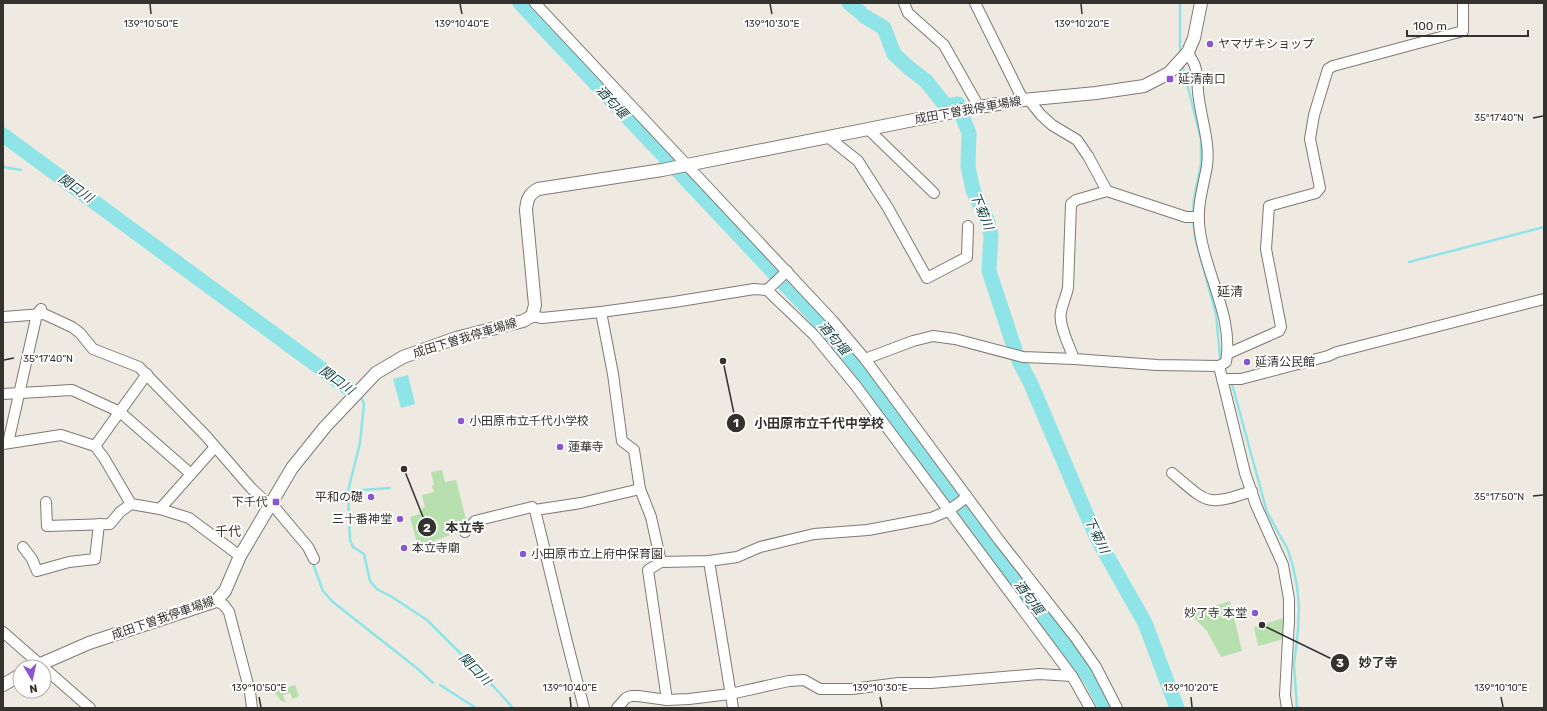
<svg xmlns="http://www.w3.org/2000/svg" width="1547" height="711" font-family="Rubik,'Noto Sans JP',sans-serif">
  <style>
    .green { fill: #b8dfae }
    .water { fill: #8fe4e7 }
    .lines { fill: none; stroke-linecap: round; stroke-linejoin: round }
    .stream { stroke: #8fe4e7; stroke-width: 2.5 }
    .river { stroke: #8fe4e7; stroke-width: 15 }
    .minor-casing { stroke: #7e7a73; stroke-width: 12 }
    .major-casing { stroke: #7e7a73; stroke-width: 14 }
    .minor { stroke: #fff; stroke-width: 10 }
    .major { stroke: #fff; stroke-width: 12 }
    .ticks { fill: none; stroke: #33322f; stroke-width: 1.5 }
    .poi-dot { fill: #8a56cf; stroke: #fff; stroke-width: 1.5 }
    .labels { text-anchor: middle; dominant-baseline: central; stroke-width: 4; stroke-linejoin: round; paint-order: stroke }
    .poi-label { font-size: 12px; fill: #33322f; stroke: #fff; text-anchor: start }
    .street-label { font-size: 12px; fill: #33322f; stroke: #fff }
    .water-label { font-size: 13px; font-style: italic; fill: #163f40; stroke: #fff }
    .neighbourhood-label { font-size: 13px; fill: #3b3831; stroke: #fff }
    .ticks-label { font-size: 10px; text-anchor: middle; fill: #33322f; stroke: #fff; stroke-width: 4; stroke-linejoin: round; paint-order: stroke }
    .leader { fill: none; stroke: #33322f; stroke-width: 1.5 }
    .callout-dot { fill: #33322f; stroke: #fff; stroke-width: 1.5 }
    .mark-label { font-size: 12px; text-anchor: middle; font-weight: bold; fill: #fff }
    .callout-label { font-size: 13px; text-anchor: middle; font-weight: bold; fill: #33322f; stroke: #fff; stroke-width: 4; stroke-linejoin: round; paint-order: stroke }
  </style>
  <rect width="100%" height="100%" fill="#eeeae2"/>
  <!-- green -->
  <g class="green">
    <path d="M442 470 445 482 456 480 467 523 461 531 418 547 410 517 420 514 419 511H422V508L425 507 422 495 434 492 432 486 434 485 431 472Z"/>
    <path d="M1230 601 1242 651 1221 657 1207 631 1190 614Z"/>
    <path d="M1287 617V638L1258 646 1254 627Z"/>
    <path d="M295 685 299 696 293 699 290 693 283 695 286 702 281 701 274 692Z"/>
  </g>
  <!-- water -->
  <path class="water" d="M408 375 415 404 401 408 393 379Z"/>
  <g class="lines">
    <!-- stream -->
    <g class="stream">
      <path d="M1180 55V3"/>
      <path d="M1182 64 1201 139V164L1194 198 1193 214"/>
      <path d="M3 167 21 170"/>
      <path d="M1193 219 1195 238 1216 314 1220 357"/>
      <path d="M1409 262 1544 227"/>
      <path d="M1232 384 1267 512 1288 550 1293 567 1297 586 1299 607 1298 630 1294 665 1297 708"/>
      <path d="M349 389 354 392"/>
      <path d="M359 396 362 399 364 404 360 443 348 491 350 540 353 547 364 554 370 581 377 589 392 597 427 620 495 688 513 708"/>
      <path d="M348 491 390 488"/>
      <path d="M312 561 323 591 333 602 418 669 433 683"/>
      <path d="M440 685 476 708"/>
    </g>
    <!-- river -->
    <g class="river">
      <path d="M520 3 825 327 868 380 1091 680 1106 708"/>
      <path d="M849 3 860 12"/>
      <path d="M864 16 884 28 894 54 909 68 926 81 946 106 958 104"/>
      <path d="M963 118 969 133 968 167 973 190 987 220 991 235 989 271 1015 350"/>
      <path d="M3 135 349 389"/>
      <path d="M1019 361 1031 384 1084 509 1098 540 1145 623 1177 708"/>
    </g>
    <!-- minor casing -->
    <g class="minor-casing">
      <g id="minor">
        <path d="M535 3 832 320 865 359 999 540 1075 637 1096 667 1117 708"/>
        <path d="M904 3 908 13 944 45 979 107"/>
        <path d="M975 3 1023 100"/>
        <path d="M1029 100 1041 115 1052 125 1077 140 1088 156 1107 191 1186 217H1198"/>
        <path d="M868 129 934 193"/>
        <path d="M828 137 858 161 888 208 927 278 967 257 968 226"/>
        <path d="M767 290 814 335 856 386 1072 676 1090 708"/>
        <path d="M601 312 613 374 622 441 634 450 640 489 651 517 661 562"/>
        <path d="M532 316 542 318 601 312 674 302 754 289 767 290 787 271"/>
        <path d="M3 317 44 314 72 327 80 333 93 349 139 367 206 436 251 488 269 505"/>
        <path d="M1227 354 1279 331 1281 327 1266 249 1269 206 1316 193 1320 188 1310 139 1314 115 1328 69 1333 66 1463 31V3"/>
        <path d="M865 359 913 341 933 336 955 339 1023 357 1074 359 1157 365 1219 366 1226 362C1234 318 1206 275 1200 232 1196 207 1203 189 1207 166 1210 143 1202 122 1199 99 1197 89 1198 76 1195 66 1193 61 1190 57 1188 52"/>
        <path d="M1074 359C1070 347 1058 325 1061 312 1062 305 1066 297 1068 288L1071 204 1076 200 1107 191"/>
        <path d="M1219 366 1245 473 1256 505 1283 565 1289 599V620L1285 695 1287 708"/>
        <path d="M1223 379H1241L1328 356 1337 352 1544 299"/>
        <path d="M3 394 72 390 120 412 191 474"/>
        <path d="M8 443 37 314 41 309"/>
        <path d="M3 444 61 435 95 446 104 458 131 504 160 509 189 518 240 556"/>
        <path d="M95 446 147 374"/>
        <path d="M1172 473C1208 503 1205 507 1252 491"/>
        <path d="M46 502 47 526 110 524 120 512 131 504"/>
        <path d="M271 503 308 547 314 559"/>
        <path d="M160 509 215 447"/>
        <path d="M535 510 567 642 584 708"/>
        <path d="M465 532 475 521 532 507 535 510 581 503 640 489"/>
        <path d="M23 547 32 559 37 571 69 562 95 559 99 524"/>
        <path d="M709 561 733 708"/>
        <path d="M216 601 224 605 229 612 250 692 252 708"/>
        <path d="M3 632 90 708"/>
        <path d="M667 700 648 570 661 562 709 561 737 557 760 547 814 534 868 530 931 518 948 511 967 497"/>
        <path d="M617 708 626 698 631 696H638L667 700 689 699 730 694 789 681 804 680 820 689H852L899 683H931L1039 674 1072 676"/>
      </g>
    </g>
    <!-- major casing -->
    <g class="major-casing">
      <g id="major">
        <path d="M34 667 89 643 216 601 225 591 240 556 292 468 325 427 376 373 403 357 456 338 523 321 532 316 535 305 526 210C527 199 529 194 538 189L662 170 979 107 1023 100 1096 93 1144 86 1169 73 1188 52 1194 38 1201 3"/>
        <path d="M3 685 20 675"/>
      </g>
    </g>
    <!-- minor -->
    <use href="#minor" class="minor"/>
    <!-- major -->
    <use href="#major" class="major"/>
  </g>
  <!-- ticks -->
  <path class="ticks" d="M150 4 151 14M460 4 462 14M770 4 772 14M1081 4 1082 14M1533 118 1543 116M4 360 14 358M1533 496 1543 495M259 697 261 707M570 697 571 707M880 697 882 707M1191 697 1192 707M1501 697 1503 707"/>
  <!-- markers -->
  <g class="poi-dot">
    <circle cx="1210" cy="44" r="4"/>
    <rect x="1166" y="75" width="8" height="8" rx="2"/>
    <circle cx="1247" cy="362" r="4"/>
    <circle cx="461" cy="421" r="4"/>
    <circle cx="560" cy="447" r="4"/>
    <circle cx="371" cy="497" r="4"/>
    <rect x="272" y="498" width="8" height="8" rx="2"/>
    <circle cx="400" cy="519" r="4"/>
    <circle cx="404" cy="548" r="4"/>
    <circle cx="523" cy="554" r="4"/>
    <circle cx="1255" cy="613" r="4"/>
  </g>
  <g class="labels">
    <!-- poi labels -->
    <g class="poi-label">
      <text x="1218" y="44">ヤマザキショップ</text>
      <text x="1178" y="79">延清南口</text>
      <text x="1255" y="362">延清公民館</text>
      <text x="469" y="421">小田原市立千代小学校</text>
      <text x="568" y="447">蓮華寺</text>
      <text x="363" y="497" text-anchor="end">平和の礎</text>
      <text x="268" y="502" text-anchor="end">下千代</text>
      <text x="392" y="519" text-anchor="end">三十番神堂</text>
      <text x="412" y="548">本立寺廟</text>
      <text x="531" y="554">小田原市立上府中保育園</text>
      <text x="1247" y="613" text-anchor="end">妙了寺 本堂</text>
    </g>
    <!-- street labels -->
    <g class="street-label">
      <text transform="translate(968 110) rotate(-10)">成田下曽我停車場線</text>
      <text transform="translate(465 338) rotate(-17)">成田下曽我停車場線</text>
      <text transform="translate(163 618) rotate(-19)">成田下曽我停車場線</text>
    </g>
    <!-- water labels -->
    <g class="water-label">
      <text transform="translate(612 102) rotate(47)">酒匂堰</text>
      <text transform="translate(76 188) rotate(36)">関口川</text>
      <text transform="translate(982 211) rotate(68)">下菊川</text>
      <text transform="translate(834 338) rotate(50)">酒匂堰</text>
      <text transform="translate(337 380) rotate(36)">関口川</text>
      <text transform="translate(1097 535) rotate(64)">下菊川</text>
      <text transform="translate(1029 597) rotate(53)">酒匂堰</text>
      <text transform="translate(475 669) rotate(46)">関口川</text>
    </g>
    <!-- neighbourhood labels -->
    <g class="neighbourhood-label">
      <text x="1230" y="291">延清</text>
      <text x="228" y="531">千代</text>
    </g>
  </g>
  <g class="ticks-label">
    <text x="151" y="27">139°10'50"E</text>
    <text x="462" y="27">139°10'40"E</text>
    <text x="772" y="27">139°10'30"E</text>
    <text x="1082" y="27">139°10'20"E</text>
    <text x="1499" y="121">35°17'40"N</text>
    <text x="48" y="362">35°17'40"N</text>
    <text x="1499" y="500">35°17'50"N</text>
    <text x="259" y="691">139°10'50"E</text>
    <text x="570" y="691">139°10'40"E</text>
    <text x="880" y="691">139°10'30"E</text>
    <text x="1191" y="691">139°10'20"E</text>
    <text x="1501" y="691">139°10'10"E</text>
  </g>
  <!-- callouts -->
  <path class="leader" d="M723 361L736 423M404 469L427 527M1262 625L1340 663"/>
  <g class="callout-dot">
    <circle cx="723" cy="361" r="4"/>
    <circle cx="404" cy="469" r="4"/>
    <circle cx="1262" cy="625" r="4"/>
    <circle cx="736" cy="423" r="10"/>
    <circle cx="427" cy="527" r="10"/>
    <circle cx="1340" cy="663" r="10"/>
  </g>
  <g class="mark-label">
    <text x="736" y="427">1</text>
    <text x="427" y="532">2</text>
    <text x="1340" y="667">3</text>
  </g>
  <g class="callout-label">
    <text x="819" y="428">小田原市立千代中学校</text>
    <text x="465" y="532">本立寺</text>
    <text x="1378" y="667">妙了寺</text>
  </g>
  <!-- border -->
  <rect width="1547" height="711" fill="none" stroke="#33322f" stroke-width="8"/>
  <!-- north arrow -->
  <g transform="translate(32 679) rotate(171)"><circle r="19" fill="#ffffff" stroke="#adadac"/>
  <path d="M0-3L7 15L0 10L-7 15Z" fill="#8a56cf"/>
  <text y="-6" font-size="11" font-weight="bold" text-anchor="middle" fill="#33322f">N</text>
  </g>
  <!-- scale -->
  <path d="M1407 30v6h121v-6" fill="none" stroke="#33322f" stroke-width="2"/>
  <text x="1413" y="30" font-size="12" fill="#33322f" stroke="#ffffff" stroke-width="3" paint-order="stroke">100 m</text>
</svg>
